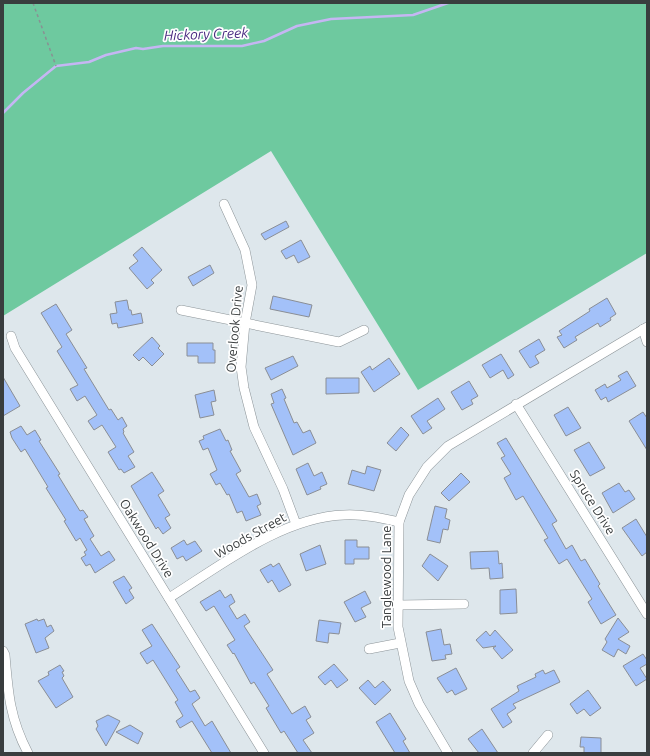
<svg xmlns="http://www.w3.org/2000/svg" width="650" height="756" font-family="Ubuntu,sans-serif">
  <style>
    .forest { fill: #6ec99f }
    .lines { fill: none; stroke-linecap: round; stroke-linejoin: round }
    .stream { stroke: #c5b6f3; stroke-width: 2.5 }
    .building { fill: #a3c1f9; stroke: #8a8e95 }
    .minor-casing { stroke: #8c9498; stroke-width: 10 }
    .path { stroke: #8a9093; stroke-width: 1.5; stroke-dasharray: 3 3; stroke-linecap: butt }
    .minor { stroke: #fff; stroke-width: 9 }
    .labels { text-anchor: middle; dominant-baseline: central; stroke-width: 3.5; stroke-linejoin: round; paint-order: stroke }
    .street-label { font-size: 13px; fill: #393d3e; stroke: #fff }
    .water-label { font-size: 14px; font-style: italic; fill: #492b81; stroke: #fff }
  </style>
  <rect width="100%" height="100%" fill="#dee7ec"/>
  <!-- forest -->
  <path class="forest" d="M3 3H647V253L418 390 271 151 3 316Z"/>
  <g class="lines">
    <!-- stream -->
    <path class="stream" d="M3 113 23 93 56 66 89 62 106 55 136 48 143 49 163 46H242L264 41 297 26 331 19 413 15 448 3"/>
  </g>
  <!-- building -->
  <g class="building">
    <path d="M286 221 289 227 265 240 261 234Z"/>
    <path d="M301 240 310 257 298 263 294 255 286 259 281 251Z"/>
    <path d="M142 247 162 270 151 280 154 283 147 289 129 268 138 261 133 255Z"/>
    <path d="M210 265 214 273 193 286 188 277Z"/>
    <path d="M273 296 312 305 309 317 270 309Z"/>
    <path d="M607 298 616 314 610 318 611 320 600 327 598 323 575 337 577 340 564 348 557 337 562 335 559 331 590 311 589 309Z"/>
    <path d="M127 300 129 310H131L132 315 141 313 143 323 118 328 117 323 112 324 110 314 117 313 115 302Z"/>
    <path d="M56 304 72 330 66 334 87 368 84 369 109 410 111 409 118 420 122 417 127 426 123 429 124 432 123 433 134 452 128 456 135 467 124 473 121 469 119 470 108 452 116 447 102 425 94 430 88 421 97 415 85 396 77 401 70 389 78 385 57 351 62 347 41 313Z"/>
    <path d="M152 337 160 346 158 348 164 354 152 366 143 357 139 361 133 355Z"/>
    <path d="M539 339 545 350 535 356 539 363 530 368 519 351Z"/>
    <path d="M187 343H213V350H215V363H198V356H187Z"/>
    <path d="M501 354 514 375 508 379 503 370 490 378 482 365Z"/>
    <path d="M293 356 298 366 271 380 265 368Z"/>
    <path d="M389 358 400 374 374 392 361 372 370 366 372 370Z"/>
    <path d="M627 371 636 386 608 402 606 397 601 400 595 390 605 384 607 388 621 380 618 376Z"/>
    <path d="M3 377 20 406 3 416Z"/>
    <path d="M326 378H359V393L326 394Z"/>
    <path d="M469 381 478 396 471 400 473 404 462 410 451 392Z"/>
    <path d="M282 389 286 398 284 399 294 423 297 422 303 433 310 430 316 443 293 455 271 404 274 403 271 394Z"/>
    <path d="M214 390 216 401 211 402 214 415 200 418 195 395Z"/>
    <path d="M438 398 445 409 427 421 432 428 423 434 411 416Z"/>
    <path d="M568 407 581 428 566 436 554 415Z"/>
    <path d="M643 412 647 418V450L629 421Z"/>
    <path d="M21 426 27 435 35 430 41 440 39 441 60 474 58 475 80 511 83 510 88 517 84 519 94 536 90 539 101 556 109 551 115 560 95 573 90 564 86 566 81 558 86 555 84 552 87 550 80 538 76 541 64 521 66 520 46 488 48 487 25 449 21 452 12 438 10 432Z"/>
    <path d="M401 427 409 435 396 451 387 443Z"/>
    <path d="M220 429 226 441 228 440 232 450 230 451 241 471 236 474 249 497 257 494 261 504 257 506 261 515 246 521 242 511 237 513 229 494 227 495 220 483 216 485 210 474 217 470 208 448 203 450 199 441 204 439 203 436Z"/>
    <path d="M506 438 557 521 552 524 566 549 572 545 581 561 585 559 600 584 598 586 616 615 601 624 588 602 592 599 567 559 559 564 544 540 548 538 523 496 516 500 504 478 511 474 501 458 505 456 497 443Z"/>
    <path d="M589 442 605 468 590 476 574 450Z"/>
    <path d="M308 463 314 476 322 472 327 484 320 487 321 489 307 495 296 469Z"/>
    <path d="M367 466 381 470 374 491 348 484 352 470 365 474Z"/>
    <path d="M152 472 164 491 158 495 170 515 165 518 171 528 163 534 158 527 156 529 131 486Z"/>
    <path d="M461 473 470 482 449 501 441 493Z"/>
    <path d="M619 483 625 492 629 490 635 499 613 513 602 493Z"/>
    <path d="M435 506 447 509 445 518 450 520 448 530 443 529 440 543 427 540Z"/>
    <path d="M636 519 647 537V552L642 556 622 528Z"/>
    <path d="M184 540 187 545 195 541 202 551 186 561 183 556 177 559 171 548Z"/>
    <path d="M345 540H357V547H369V559H354V564H345Z"/>
    <path d="M320 545 326 564 306 571 300 554Z"/>
    <path d="M498 551 499 564 502 563 503 578 490 579 489 568 471 569 470 552Z"/>
    <path d="M430 554 448 566 438 581 422 566Z"/>
    <path d="M279 563 291 585 279 592 272 580 268 583 260 570 271 564 273 567Z"/>
    <path d="M124 576 132 588 129 590 134 598 126 604 113 582Z"/>
    <path d="M516 589 517 613 500 614V590Z"/>
    <path d="M220 590 225 598 231 594 235 602 229 606 237 619 245 614 250 622 244 626 273 670 267 674 292 714 305 706 311 717 306 720 314 733 303 740 312 753H298L284 731 281 733 266 708 269 706 254 682 251 684 234 653 233 654 227 645 235 640 214 606 206 611 200 602Z"/>
    <path d="M365 591 371 603 361 608 366 617 355 622 344 602Z"/>
    <path d="M618 618 629 632 618 639 630 646 626 654 618 649 614 657 602 650 607 642 605 639Z"/>
    <path d="M37 619 38 621 44 619 47 627 51 625 54 631 45 638 49 648 36 653 25 624Z"/>
    <path d="M319 620 341 623 339 634 329 633 328 643 316 641Z"/>
    <path d="M152 624 180 667 176 670 190 692 195 690 200 698 192 704 205 726 212 721 231 753H212L192 721 180 728 176 721 183 716 175 702 178 700 153 660 147 664 140 653 152 646 142 630Z"/>
    <path d="M441 629 444 645 450 644 452 654 445 655 446 659 432 661 426 632Z"/>
    <path d="M495 630 513 650 502 659 493 648 496 646 483 648 476 640 486 631 490 636Z"/>
    <path d="M643 654 647 660V664L640 668 647 679 636 686 623 666Z"/>
    <path d="M334 664 348 680 337 688 331 680 325 685 318 677Z"/>
    <path d="M60 665 64 671 62 672 64 676 62 678 73 697 56 708 38 681 49 675 48 672Z"/>
    <path d="M456 668 467 689 455 695 452 690 447 693 437 678Z"/>
    <path d="M543 670 545 674 554 670 560 682 513 704 516 708 507 714 512 722 503 728 491 709 519 691 517 686 536 677 535 674Z"/>
    <path d="M368 680 375 688 383 681 391 690 375 705 359 688Z"/>
    <path d="M588 690 601 708 590 716 584 709 577 714 570 704Z"/>
    <path d="M390 713 406 739 403 741 410 753H395L376 722Z"/>
    <path d="M108 715 120 721 106 746 96 729 98 726 96 721Z"/>
    <path d="M130 725 143 733 138 744 116 732Z"/>
    <path d="M482 729 498 753H479L468 739Z"/>
    <path d="M581 737 601 738V753H584V747H580Z"/>
  </g>
  <g class="lines">
    <!-- minor casing -->
    <g class="minor-casing">
      <g id="minor">
        <path d="M224 204 245 250 252 285 245 323 241 367 244 388 254 427 283 489 296 524"/>
        <path d="M181 310 339 342 364 330"/>
        <path d="M643 329 647 342"/>
        <path d="M11 336 15 348 264 753"/>
        <path d="M516 404 647 614"/>
        <path d="M169 598C220 566 282 517 344 515 363 514 381 518 399 522"/>
        <path d="M399 605 464 604"/>
        <path d="M369 649 400 643"/>
        <path d="M3 651 5 655C8 693 10 719 28 753"/>
        <path d="M448 753 419 704 409 681 398 627 399 522 409 495 427 467 448 446 647 327"/>
        <path d="M533 753 548 735"/>
      </g>
    </g>
    <!-- path -->
    <path class="path" d="M33 3 56 66"/>
    <!-- minor -->
    <use href="#minor" class="minor"/>
  </g>
  <g class="labels">
    <!-- street labels -->
    <g class="street-label">
      <text transform="translate(234 329) rotate(-85)">Overlook Drive</text>
      <text transform="translate(593 502) rotate(58)">Spruce Drive</text>
      <text transform="translate(250 535) rotate(-29)">Woods Street</text>
      <text transform="translate(147 538) rotate(58)">Oakwood Drive</text>
      <text transform="translate(386 577) rotate(-90)">Tanglewood Lane</text>
    </g>
    <!-- water labels -->
    <g class="water-label">
      <text transform="translate(206 34) rotate(-2)">Hickory Creek</text>
    </g>
  </g>
  <!-- border -->
  <rect width="650" height="756" fill="none" stroke="#393d3e" stroke-width="8"/>
</svg>
